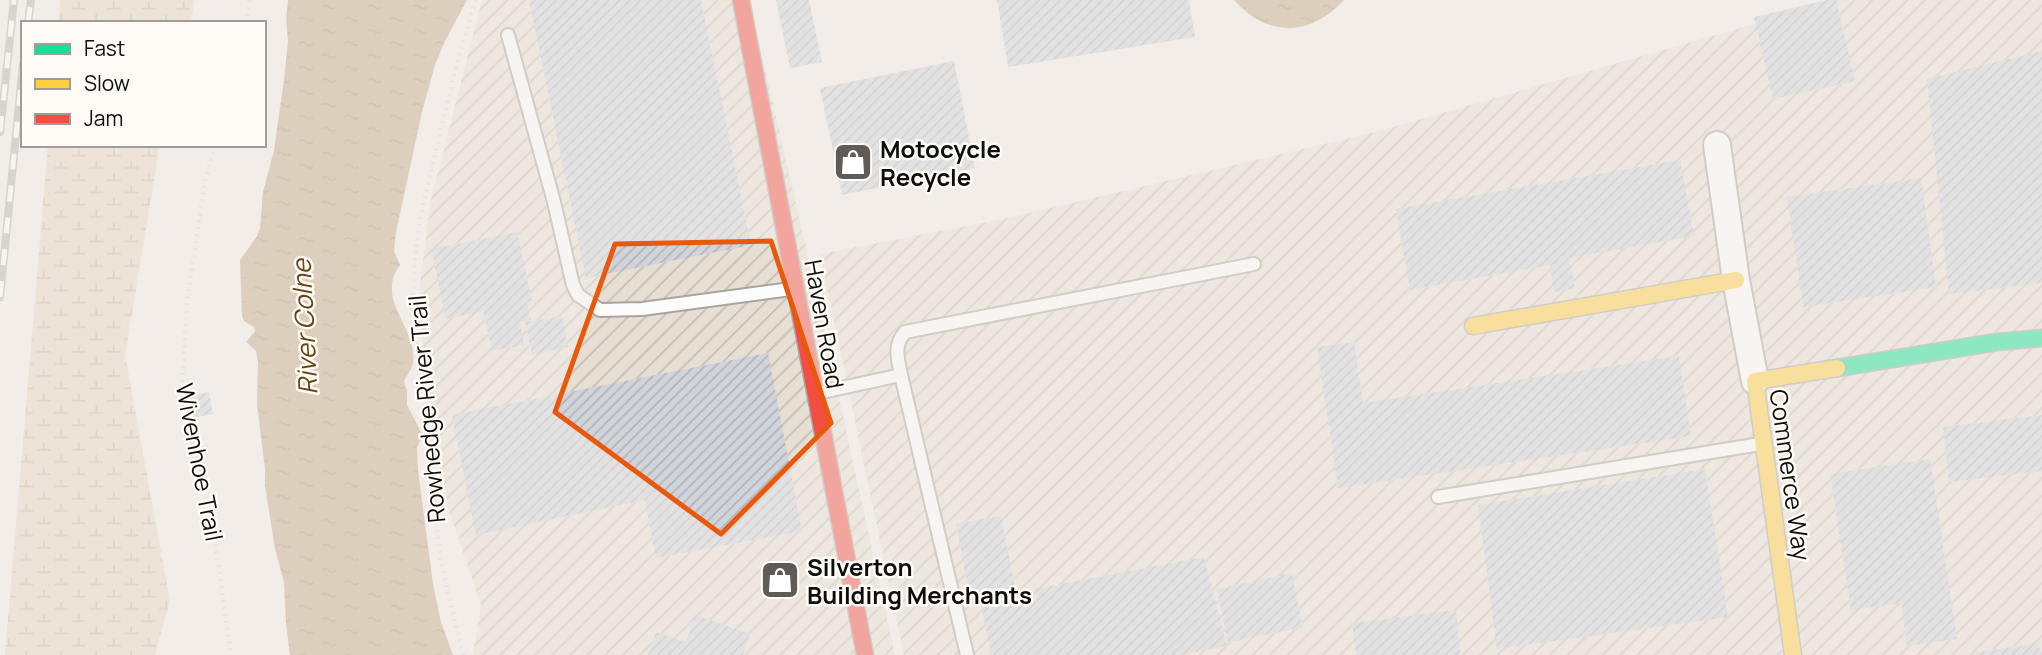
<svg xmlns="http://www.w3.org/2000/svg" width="2042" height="655" font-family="Manrope,sans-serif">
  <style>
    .industrial { fill: url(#industrial-furrows) }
    .wetland { fill: url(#wetland-marsh) }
    .water { fill: url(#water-ripples) }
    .building { fill: url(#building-hatch) }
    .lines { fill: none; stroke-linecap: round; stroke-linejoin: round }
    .lane-casing { stroke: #a8a4a0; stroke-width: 16 }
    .street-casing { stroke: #a8a4a0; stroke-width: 30 }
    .fast-casing { stroke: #a8a4a0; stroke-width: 19 }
    .slow-casing { stroke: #a8a4a0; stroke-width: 19 }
    .jam-casing { stroke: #a8a4a0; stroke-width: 19 }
    .path { stroke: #dcdada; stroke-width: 4.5; stroke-dasharray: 2 5; stroke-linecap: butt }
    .lane { stroke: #fdfcfc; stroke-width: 12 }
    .street { stroke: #fdfcfc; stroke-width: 26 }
    .fast { stroke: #16e098; stroke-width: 16 }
    .slow { stroke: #ffcf43; stroke-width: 16 }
    .jam { stroke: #f24e42; stroke-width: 16 }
    .rail-casing { stroke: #b6b5b3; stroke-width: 8 }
    .rail { stroke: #fffcf8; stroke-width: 5; stroke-dasharray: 16; stroke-linecap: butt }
    .marked { fill: none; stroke: #e8590c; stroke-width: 5; stroke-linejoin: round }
    .labels { text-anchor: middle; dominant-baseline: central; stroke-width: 5; stroke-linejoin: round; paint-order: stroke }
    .poi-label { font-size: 24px; font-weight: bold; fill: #0f0d0a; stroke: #fffcf8; text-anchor: start }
    .street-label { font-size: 24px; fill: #0f0d0a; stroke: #fffcf8 }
    .water-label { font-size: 26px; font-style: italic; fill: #684611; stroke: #fffcf8 }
  </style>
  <defs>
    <pattern id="industrial-furrows" width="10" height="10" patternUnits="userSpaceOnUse" patternTransform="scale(1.75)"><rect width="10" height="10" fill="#e7dfd4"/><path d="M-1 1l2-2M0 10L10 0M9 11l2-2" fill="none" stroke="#c5beb5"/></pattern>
    <pattern id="wetland-marsh" width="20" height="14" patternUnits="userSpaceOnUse" patternTransform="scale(1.75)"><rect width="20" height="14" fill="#e6d8c6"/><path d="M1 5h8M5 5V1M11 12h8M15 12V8" fill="none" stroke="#c4b8a9"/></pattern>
    <pattern id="water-ripples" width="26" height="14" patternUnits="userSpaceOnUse" patternTransform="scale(1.75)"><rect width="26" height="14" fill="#c4ac8c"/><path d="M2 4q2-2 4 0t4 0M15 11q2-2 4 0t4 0" fill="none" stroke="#a79377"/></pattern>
    <pattern id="building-hatch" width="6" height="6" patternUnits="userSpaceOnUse" patternTransform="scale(1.75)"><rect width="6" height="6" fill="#d1d5db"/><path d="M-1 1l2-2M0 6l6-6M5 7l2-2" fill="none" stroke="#b2b6bb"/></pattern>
  </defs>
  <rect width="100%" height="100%" fill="#f2ede8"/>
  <!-- industrial -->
  <g class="industrial">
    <path d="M482 0H749L808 256 895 655H473L481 605 448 508 430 397 418 303 430 204Z"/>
    <path d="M1839 0H2042V655H904L820 254 1003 219 1372 133Z"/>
  </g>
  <!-- wetland -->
  <g class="wetland">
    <path d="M60 0H195L190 23H59Z"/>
    <path d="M48 145H160L125 355 170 601 155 655H5Z"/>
  </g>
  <!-- water -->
  <g class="water">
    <path d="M288 0H467L445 41 435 65 422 112 396 232 394 251 400 265C374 300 418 327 413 363 412 369 406 376 404 382L407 390V405L421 432V440L417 447 418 470 433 584 441 622 453 655H290L286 624 284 582 275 549 265 486V468L257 405 258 363 256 351 246 342 255 331 254 327 244 321 242 316 240 260 256 238 260 228 263 192 274 150 284 80 288 41 286 19Z"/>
    <path d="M1234 0H1344C1310 37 1268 38 1234 0Z"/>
  </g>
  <!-- building -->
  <g class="building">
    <path d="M529 0H701L751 245 586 278Z"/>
    <path d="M776 0H809L822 62 790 68Z"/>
    <path d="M997 0H1189L1195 37 1008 67Z"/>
    <path d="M1827 0H1836L1855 81 1773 99 1754 17Z"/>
    <path d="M2042 51V283L1949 294 1927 79Z"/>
    <path d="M954 61 975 168 842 195 820 88Z"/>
    <path d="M1680 160 1694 236 1569 258 1575 288 1554 292 1550 265 1410 290 1396 209Z"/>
    <path d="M1921 178 1936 287 1803 307 1787 197Z"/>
    <path d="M517 232 532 301 527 302 531 320 520 322 524 345 492 351 483 311 446 319 431 249Z"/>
    <path d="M562 316 568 347 532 355 525 322Z"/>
    <path d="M1354 342 1363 403 1679 356 1691 436 1338 488 1317 347Z"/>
    <path d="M768 353 802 531 656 558 645 500 476 535 452 415Z"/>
    <path d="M209 392 213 414 192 418 189 396Z"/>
    <path d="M2042 415V471L1949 482 1943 427Z"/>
    <path d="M1930 459 1957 639 1907 646 1901 603 1851 610 1830 474Z"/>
    <path d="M1705 469 1728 617 1497 649 1478 505Z"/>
    <path d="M1001 516 1017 597 971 605 956 524Z"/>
    <path d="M1204 557 1227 646 1181 655H991L982 609 1037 599 1035 589Z"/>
    <path d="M1292 573 1303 627 1228 643 1217 589Z"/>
    <path d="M1456 610 1461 655H1356L1352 623Z"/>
    <path d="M695 615 750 634 743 655H648L656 632 686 642Z"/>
    <path d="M2039 643 2041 655H1973V653Z"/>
  </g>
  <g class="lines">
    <!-- lane casing -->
    <g class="lane-casing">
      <g id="lane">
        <path d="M508 35 554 202 573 285 578 295 600 310 642 309 791 289"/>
        <path d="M901 375 967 655"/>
        <path d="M818 393 901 375C898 359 893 346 905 332L1254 264"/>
        <path d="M1438 497 1760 444"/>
      </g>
    </g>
    <!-- street casing -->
    <g class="street-casing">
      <path id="street" d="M1717 145 1736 280 1755 381"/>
    </g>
    <!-- fast casing -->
    <g class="fast-casing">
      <path id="fast" d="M1837 368 1997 342 2042 338"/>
    </g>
    <!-- slow casing -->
    <g class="slow-casing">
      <g id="slow">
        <path d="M1473 326 1736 280"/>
        <path d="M1793 655 1755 381 1837 368"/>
      </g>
    </g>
    <!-- jam casing -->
    <g class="jam-casing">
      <path id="jam" d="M741 0 865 655"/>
    </g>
    <!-- path -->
    <g class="path">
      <path d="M245 23 250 0"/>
      <path d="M215 145 205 182 187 302 182 386 185 410 212 519 231 655"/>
      <path d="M463 655 440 558 422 387 412 316 416 248 422 209 458 59 476 0"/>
    </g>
    <!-- lane -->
    <use href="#lane" class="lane"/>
    <!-- street -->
    <use href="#street" class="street"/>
    <!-- fast -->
    <use href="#fast" class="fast"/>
    <!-- slow -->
    <use href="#slow" class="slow"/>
    <!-- jam -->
    <use href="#jam" class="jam"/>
    <!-- rail casing -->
    <g class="rail-casing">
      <g id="rail">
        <path d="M28 23 31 0"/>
        <path d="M0 132 14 0"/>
        <path d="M0 297 23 64"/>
      </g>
    </g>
    <!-- rail -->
    <use href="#rail" class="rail"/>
  </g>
  <!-- marked area -->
  <path d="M0 0H2042V655H0ZM771 241 831 423 721 534 555 412 615 244Z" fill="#f2ede8" fill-opacity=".55" fill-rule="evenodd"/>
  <path class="marked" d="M771 241 831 423 721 534 555 412 615 244Z"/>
  <!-- icons -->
  <defs>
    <g id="shop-square" transform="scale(2.0125)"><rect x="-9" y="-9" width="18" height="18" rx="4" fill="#5e5b58" stroke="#fffcf8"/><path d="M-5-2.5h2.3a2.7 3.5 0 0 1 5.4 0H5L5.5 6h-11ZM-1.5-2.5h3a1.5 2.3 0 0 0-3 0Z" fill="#fff"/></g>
  </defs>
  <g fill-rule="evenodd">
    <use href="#shop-square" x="853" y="162"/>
    <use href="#shop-square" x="780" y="580"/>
  </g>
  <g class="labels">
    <!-- poi labels -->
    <g class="poi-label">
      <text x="880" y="148">Motocycle<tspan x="880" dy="28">Recycle</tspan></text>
      <text x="807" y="566">Silverton<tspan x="807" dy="28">Building Merchants</tspan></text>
    </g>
    <!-- street labels -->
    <g class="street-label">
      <text transform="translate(825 324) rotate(80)">Haven Road</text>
      <text transform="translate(426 409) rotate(-95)">Rowhedge River Trail</text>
      <text transform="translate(200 462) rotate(79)">Wivenhoe Trail</text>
      <text transform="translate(1791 475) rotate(82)">Commerce Way</text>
    </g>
    <!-- water labels -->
    <g class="water-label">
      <text transform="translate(304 327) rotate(-93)">River Colne</text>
    </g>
  </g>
  <!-- legend -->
  <rect x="21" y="21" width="245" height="126" fill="#fffcf8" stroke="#9f9c99" stroke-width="2"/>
  <rect x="35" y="44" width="35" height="10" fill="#16e098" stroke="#9f9c99" stroke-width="2"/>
  <text x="84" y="56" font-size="21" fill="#0f0d0a">Fast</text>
  <rect x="35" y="79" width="35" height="10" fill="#ffcf43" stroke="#9f9c99" stroke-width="2"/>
  <text x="84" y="91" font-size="21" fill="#0f0d0a">Slow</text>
  <rect x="35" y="114" width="35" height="10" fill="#f24e42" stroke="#9f9c99" stroke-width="2"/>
  <text x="84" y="126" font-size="21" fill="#0f0d0a">Jam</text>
</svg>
